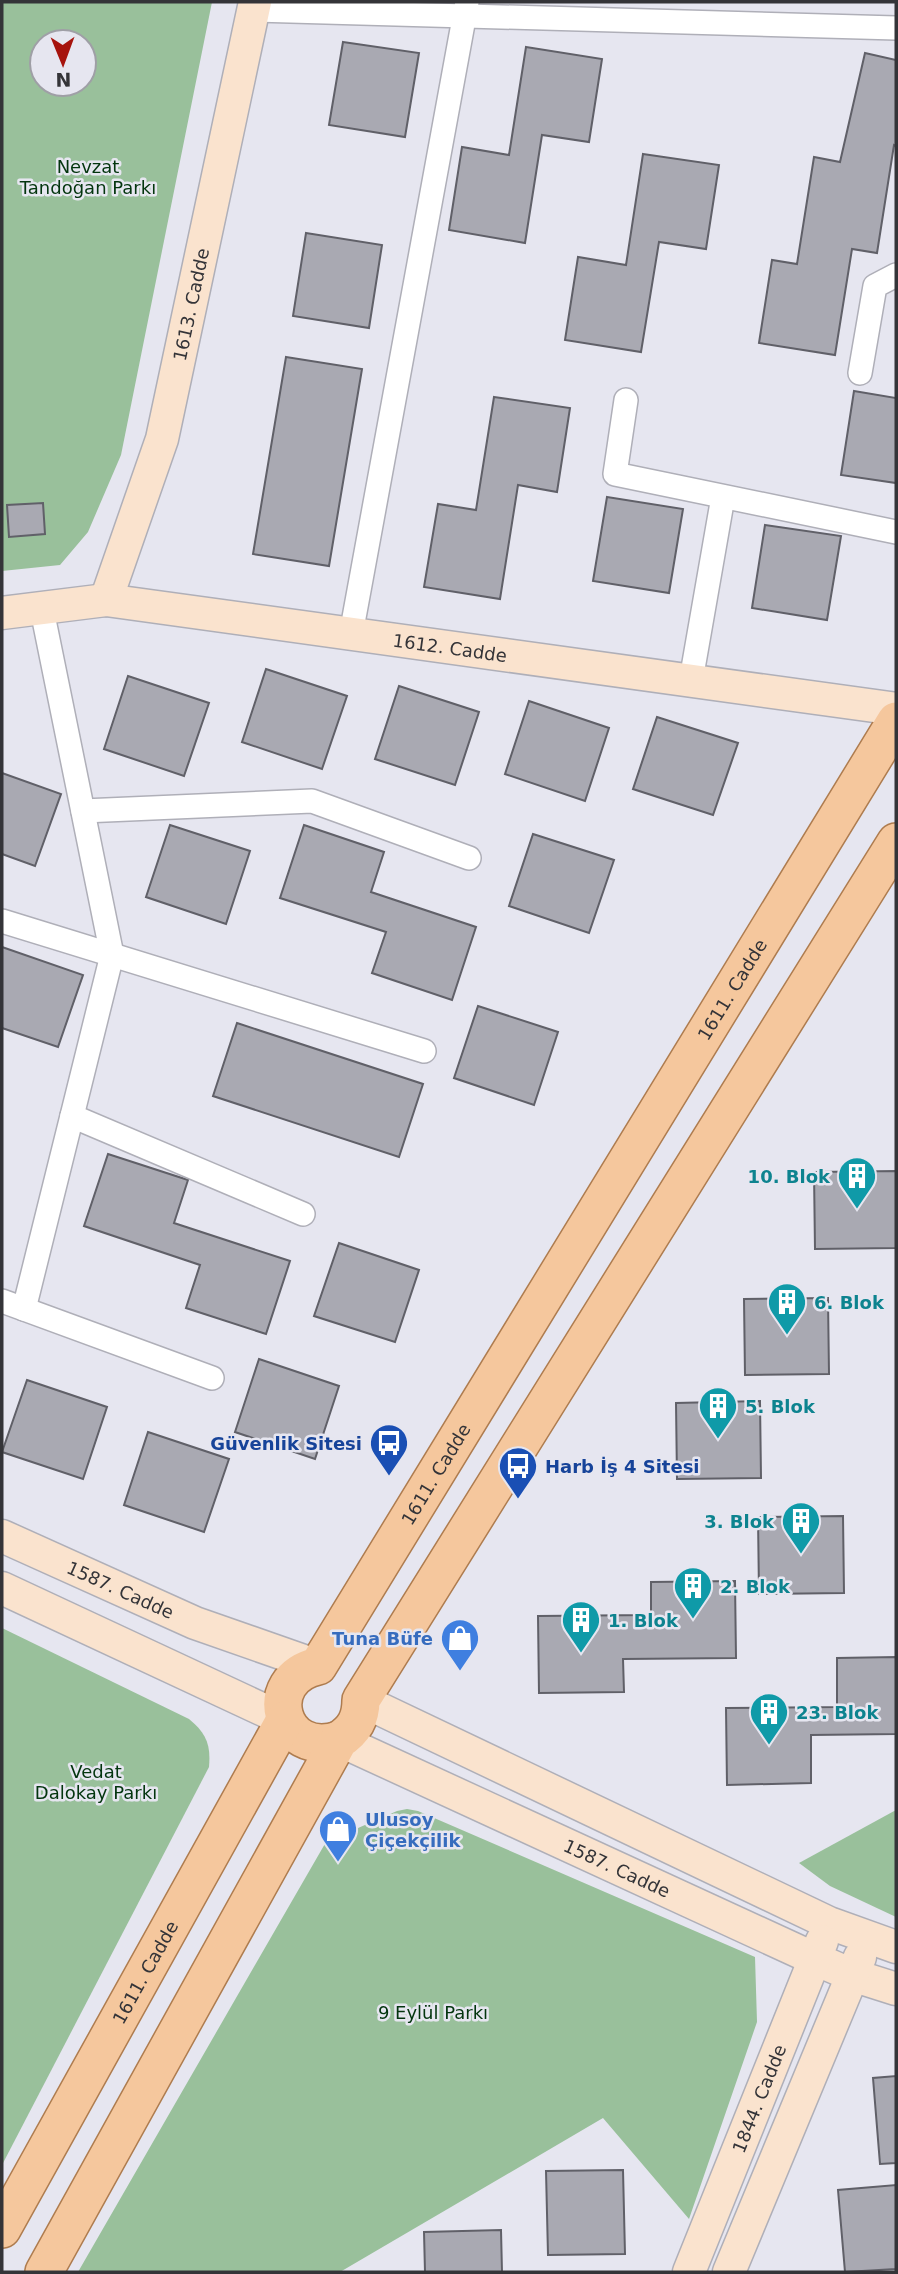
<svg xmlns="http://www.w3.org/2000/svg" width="898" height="2274" font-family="'DejaVu Sans',sans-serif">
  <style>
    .green { fill: #99c09b; fill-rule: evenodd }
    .building { fill: #a9a9b2; stroke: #606068; stroke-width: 2 }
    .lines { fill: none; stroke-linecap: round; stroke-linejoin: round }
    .street-casing { stroke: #afafb8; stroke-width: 26 }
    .secondary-casing { stroke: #afafb8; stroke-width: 35 }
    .primary-casing { stroke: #ae7c4f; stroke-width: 40 }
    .street { stroke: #fff; stroke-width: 23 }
    .secondary { stroke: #fae3ce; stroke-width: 32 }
    .primary { stroke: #f5c79d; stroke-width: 37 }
    .labels { text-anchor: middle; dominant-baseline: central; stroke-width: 5; stroke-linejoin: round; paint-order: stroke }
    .park-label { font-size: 18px; fill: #03350e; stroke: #e6e6f0 }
    .street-label { font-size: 18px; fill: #343438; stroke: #e6e6f0 }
    .culture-label { font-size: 18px; font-weight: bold; fill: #0d838f; stroke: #e6e6f0; text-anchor: start }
    .transit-label { font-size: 18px; font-weight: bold; fill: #164399; stroke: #e6e6f0; text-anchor: end }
    .shop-label { font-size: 18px; font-weight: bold; fill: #366cbe; stroke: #e6e6f0; text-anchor: end }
  </style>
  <rect width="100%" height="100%" fill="#e6e6f0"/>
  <!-- green -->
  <g class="green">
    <path d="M2 2H212L121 455 88 532 60 565 2 571ZM42 42H84V84H42Z"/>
    <path d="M2 1628 189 1719C206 1733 211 1744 209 1767L2 2165Z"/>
    <path d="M407 1809 418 1811 755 1957 757 2022 689 2219 603 2118 340 2272H78L326 1842 397 1811Z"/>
    <path d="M896 1810V1917L830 1886 799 1863Z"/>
  </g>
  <!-- building -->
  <g class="building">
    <path d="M343 42 419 53 405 137 329 125Z"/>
    <path d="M526 47 602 59 589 142 542 135 525 243 449 230 462 147 509 155Z"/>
    <path d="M865 53 896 60V146L894 145 877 253 852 249 835 355 759 343 772 260 797 264 814 157 840 162Z"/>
    <path d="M643 154 719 165 706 249 659 242 641 352 565 340 578 257 626 265Z"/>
    <path d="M306 233 382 245 369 328 293 316Z"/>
    <path d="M286 357 362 369 329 566 253 554Z"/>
    <path d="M854 391 896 398V483L841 475Z"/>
    <path d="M494 397 570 408 557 492 518 485 500 599 424 587 438 504 476 510Z"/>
    <path d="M607 497 683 509 669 593 593 581Z"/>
    <path d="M43 503 45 534 9 537 7 505Z"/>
    <path d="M765 525 841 536 827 620 752 608Z"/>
    <path d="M266 669 347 696 322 769 242 742Z"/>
    <path d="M128 676 209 703 184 776 104 749Z"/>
    <path d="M399 686 479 712 455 785 375 759Z"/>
    <path d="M529 701 609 728 585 801 505 774Z"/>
    <path d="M657 717 738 743 713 815 633 789Z"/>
    <path d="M2 773 61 794 35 866 2 854Z"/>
    <path d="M170 825 250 851 226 924 146 897Z"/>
    <path d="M304 825 384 852 371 892 476 927 452 1000 372 973 386 932 280 898Z"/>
    <path d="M533 834 614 860 589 933 509 906Z"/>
    <path d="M2 947 83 975 58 1047 2 1028Z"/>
    <path d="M478 1006 558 1032 534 1105 454 1078Z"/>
    <path d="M237 1023 423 1084 399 1157 213 1096Z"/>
    <path d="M108 1154 188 1180 174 1223 290 1261 266 1334 186 1308 200 1265 84 1226Z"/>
    <path d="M896 1171V1248L815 1249 814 1172Z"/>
    <path d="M339 1243 419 1270 395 1342 314 1316Z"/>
    <path d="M828 1298 829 1374 745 1375 744 1299Z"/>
    <path d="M259 1359 339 1386 315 1459 235 1432Z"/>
    <path d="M27 1380 107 1407 83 1479 2 1452Z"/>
    <path d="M760 1401 761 1478 677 1479 676 1403Z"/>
    <path d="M148 1432 229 1459 204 1532 124 1505Z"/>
    <path d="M843 1516 844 1593 759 1594 758 1517Z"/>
    <path d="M735 1581 736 1658 623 1659 624 1692 539 1693 538 1616 651 1615V1582Z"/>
    <path d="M896 1657V1734L811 1735V1783L727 1785 726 1708 837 1707V1658Z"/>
    <path d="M896 2076V2163L880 2164 873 2078Z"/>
    <path d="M623 2170 625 2254 548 2255 546 2171Z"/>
    <path d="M896 2185V2269L845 2272 838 2190Z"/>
    <path d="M501 2230 502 2272H425L424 2232Z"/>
  </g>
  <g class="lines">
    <!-- street casing -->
    <g class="street-casing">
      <g id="street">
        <path d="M255 10 896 28"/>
        <path d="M860 373 875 286 896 275"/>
        <path d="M626 400 615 474 896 532"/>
        <path d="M351 634 467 2"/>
        <path d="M691 680 723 497"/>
        <path d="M83 811 312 801 469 858"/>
        <path d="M2 921 424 1051"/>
        <path d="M72 1116 303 1214"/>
        <path d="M2 1301 212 1378"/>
        <path d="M24 1309 112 955 42 610"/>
      </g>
    </g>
    <!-- secondary casing -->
    <g class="secondary-casing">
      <g id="secondary">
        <path id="s1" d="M106 600 162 439 255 2"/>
        <path id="s2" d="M2 613 106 600 896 709"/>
        <path id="s3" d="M2 1536 195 1623 318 1666"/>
        <path d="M2 1588 285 1720"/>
        <path d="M361 1700 829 1923 896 1947"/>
        <path id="s4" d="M339 1740 815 1959 852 1975 896 1989"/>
        <path id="s5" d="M689 2272 822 1941"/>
        <path d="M729 2272 860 1957"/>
      </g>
    </g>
    <!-- primary casing -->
    <g class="primary-casing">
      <g id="primary">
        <path id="s6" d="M339 1740C280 1759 259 1679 318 1666L896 721"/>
        <path id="s7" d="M2 2229 285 1720"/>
        <path d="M44 2272 339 1740C355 1730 361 1718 361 1700L896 842"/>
      </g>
    </g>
    <!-- street -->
    <use href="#street" class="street"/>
    <!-- secondary -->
    <use href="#secondary" class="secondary"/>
    <!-- primary -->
    <use href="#primary" class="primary"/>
  </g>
  <!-- icons -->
  <defs>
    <g id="building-pin" transform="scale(2.0125)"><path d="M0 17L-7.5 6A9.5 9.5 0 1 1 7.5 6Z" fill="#0f9aa8" stroke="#e6e6f0"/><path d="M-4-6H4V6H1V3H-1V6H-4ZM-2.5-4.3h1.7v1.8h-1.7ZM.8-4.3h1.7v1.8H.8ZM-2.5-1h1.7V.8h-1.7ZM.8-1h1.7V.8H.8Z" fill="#fff"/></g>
    <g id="bus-pin" transform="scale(2.0125)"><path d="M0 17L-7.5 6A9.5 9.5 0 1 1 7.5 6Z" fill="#1a4fb4" stroke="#e6e6f0"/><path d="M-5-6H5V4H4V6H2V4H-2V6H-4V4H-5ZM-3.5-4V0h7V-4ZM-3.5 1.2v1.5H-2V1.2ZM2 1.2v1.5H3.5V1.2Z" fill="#fff"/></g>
    <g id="shop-pin" transform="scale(2.0125)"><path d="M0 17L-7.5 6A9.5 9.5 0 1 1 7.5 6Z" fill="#3f7fe0" stroke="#e6e6f0"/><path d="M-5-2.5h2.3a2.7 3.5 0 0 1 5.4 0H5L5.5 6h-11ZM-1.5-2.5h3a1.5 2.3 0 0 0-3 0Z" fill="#fff"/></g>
  </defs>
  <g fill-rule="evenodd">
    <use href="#building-pin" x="857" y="1176"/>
    <use href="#building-pin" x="787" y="1302"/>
    <use href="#building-pin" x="718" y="1406"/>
    <use href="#bus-pin" x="389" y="1443"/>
    <use href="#bus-pin" x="518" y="1466"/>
    <use href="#building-pin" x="801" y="1521"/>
    <use href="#building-pin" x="693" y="1586"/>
    <use href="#building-pin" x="581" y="1620"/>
    <use href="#shop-pin" x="460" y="1638"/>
    <use href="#building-pin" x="769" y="1712"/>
    <use href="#shop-pin" x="338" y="1829"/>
  </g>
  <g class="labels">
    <!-- park labels -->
    <g class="park-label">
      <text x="88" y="166">Nevzat<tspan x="88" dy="21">Tandoğan Parkı</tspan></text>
      <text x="96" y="1771">Vedat<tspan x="96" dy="21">Dalokay Parkı</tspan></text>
      <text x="433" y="2012">9 Eylül Parkı</text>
    </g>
    <!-- street labels -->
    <g class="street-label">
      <text stroke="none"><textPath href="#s1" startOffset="308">1613. Cadde</textPath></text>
      <text stroke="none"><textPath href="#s2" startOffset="452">1612. Cadde</textPath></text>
      <text stroke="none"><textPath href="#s6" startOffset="928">1611. Cadde</textPath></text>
      <text stroke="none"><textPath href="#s6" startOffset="360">1611. Cadde</textPath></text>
      <text stroke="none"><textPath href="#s3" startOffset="130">1587. Cadde</textPath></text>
      <text stroke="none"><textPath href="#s4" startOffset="306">1587. Cadde</textPath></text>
      <text stroke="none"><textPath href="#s7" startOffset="294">1611. Cadde</textPath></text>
      <text stroke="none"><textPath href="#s5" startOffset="187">1844. Cadde</textPath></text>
    </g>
    <!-- culture labels -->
    <g class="culture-label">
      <text x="830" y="1176" text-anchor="end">10. Blok</text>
      <text x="814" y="1302">6. Blok</text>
      <text x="745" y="1406">5. Blok</text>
      <text x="774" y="1521" text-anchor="end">3. Blok</text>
      <text x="720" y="1586">2. Blok</text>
      <text x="608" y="1620">1. Blok</text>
      <text x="796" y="1712">23. Blok</text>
    </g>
    <!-- transit labels -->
    <g class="transit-label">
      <text x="362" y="1443">Güvenlik Sitesi</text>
      <text x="545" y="1466" text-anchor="start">Harb İş 4 Sitesi</text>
    </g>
    <!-- shop labels -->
    <g class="shop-label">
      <text x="433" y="1638">Tuna Büfe</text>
      <text x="365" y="1819" text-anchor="start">Ulusoy<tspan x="365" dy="21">Çiçekçilik</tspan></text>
    </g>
  </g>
  <!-- border -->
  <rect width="898" height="2274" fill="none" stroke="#343438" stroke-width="7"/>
  <!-- north arrow -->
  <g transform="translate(63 63) rotate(179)"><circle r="33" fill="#e6e6f0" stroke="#9f9fa6" stroke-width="2"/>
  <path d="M0-5L12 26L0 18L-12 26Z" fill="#a6130d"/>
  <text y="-10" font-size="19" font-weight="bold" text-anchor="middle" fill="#343438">N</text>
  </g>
</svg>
